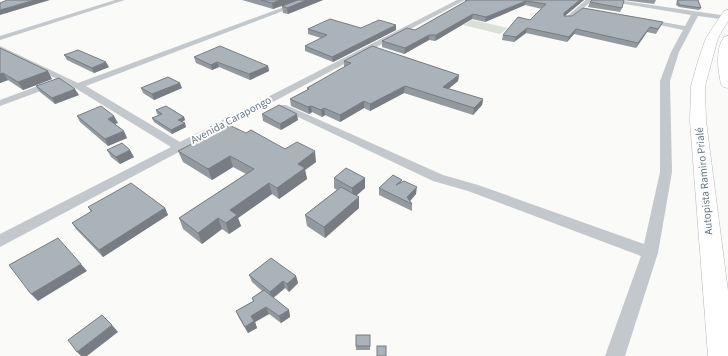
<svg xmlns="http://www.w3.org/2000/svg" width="728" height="356" font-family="'Source Sans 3',sans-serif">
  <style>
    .green { fill: #dadfd7 }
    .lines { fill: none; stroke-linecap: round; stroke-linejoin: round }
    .highway-casing { stroke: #b4b9bd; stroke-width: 1 }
    .minor { fill: #c3c8cc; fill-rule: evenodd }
    .highway { fill: #fff; fill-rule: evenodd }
    .wall { fill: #929a9f }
    .shaded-wall { fill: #777d82 }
    .building { fill: #aab3b9; stroke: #777d82 }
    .labels { text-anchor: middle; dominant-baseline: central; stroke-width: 4; stroke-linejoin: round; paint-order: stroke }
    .street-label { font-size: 11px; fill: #657683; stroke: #fff }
  </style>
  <rect width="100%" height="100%" fill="#fafaf8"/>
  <!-- green -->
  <path class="green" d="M472 20 508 28 500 34 463 25Z"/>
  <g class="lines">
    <!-- highway casing -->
    <g class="highway-casing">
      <g id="highway">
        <path d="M728 10V21L718 38 705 86 706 121 728 291V356H708L690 121 691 86 698 61 706 38 724 11Z"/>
        <path d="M728 36V88L723 87 721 84C718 69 715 50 724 37Z"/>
      </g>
    </g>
    <!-- minor -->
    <g class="minor">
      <path d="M115 0H125L0 40V36Z"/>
      <path d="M303 0H312L86 86 180 142 457 0H465L0 247V234L171 147 75 88 0 51V46L78 83Z"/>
      <path d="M586 0H593L569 20H565V18Z"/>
      <path d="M601 0H617L728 16V20L698 16 679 52 670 81 672 172 658 253 625 356H605L641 256 468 191 433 181 277 107 278 105H286L443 175 478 185 644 244 660 172V81L671 52 683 30 641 21 645 19 685 26 691 15Z"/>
      <path d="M54 80 59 83 57 85 0 106V100Z"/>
    </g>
    <!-- highway -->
    <use href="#highway" class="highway"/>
  </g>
  <!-- wall -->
  <g class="wall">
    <path d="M242 0H323L288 14 283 13 282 6 289 3 273 9Z"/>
    <path d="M465 0H584L565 16 663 22 656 34 647 32 636 48 574 34 567 42 526 33 514 42 502 40 503 35 530 20 542 9 525 5 485 22 472 19 435 41 429 40 404 54 382 47V41L415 30 465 2Z"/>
    <path d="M623 0H656L654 4Z"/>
    <path d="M677 0H698L701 8 699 10 679 7 676 5Z"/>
    <path d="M590 2 622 8 620 12 588 7Z"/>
    <path d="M396 25V30L333 62 305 51V46L321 38 308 34V29L361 28Z"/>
    <path d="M0 48 52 79 23 90 8 80 0 83Z"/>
    <path d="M64 55 109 67 94 73 67 60Z"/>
    <path d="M194 57 268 66 269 71 250 80 219 67 212 70 196 63Z"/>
    <path d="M344 61 459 75 458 81 448 89 483 99 482 105 473 115 404 93 370 111 364 108 340 122 325 115 322 117 312 112 309 114 291 106 290 99 307 90V88L345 67H344Z"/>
    <path d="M36 86 79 95 55 104 40 92Z"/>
    <path d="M141 88H182L154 100 143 93Z"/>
    <path d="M156 110 184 117 185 120 182 122 186 127 172 134 154 122 152 118 159 115 157 114Z"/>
    <path d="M262 114 298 120 281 130 263 121Z"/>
    <path d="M77 116 118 123 115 124 127 138 108 146 80 122Z"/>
    <path d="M246 133 316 162 305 170 307 179 279 199 272 194 238 218 241 226 229 234 222 229 202 244 183 229 179 218 246 174 233 167 212 180 183 162 178 151Z"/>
    <path d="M107 150 134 157 120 164 111 157Z"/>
    <path d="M334 178H365V188L356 195 359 197V208L325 238 307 226 305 215 337 190 334 188Z"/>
    <path d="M402 180 401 182 416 194 410 201 412 204V211L379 195V188Z"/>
    <path d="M88 207 165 208 168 215 103 257 76 229 72 223 91 212Z"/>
    <path d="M249 275 296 276 298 283 289 292 285 288 273 298 289 310 290 317 281 323 269 314 255 322 257 328 248 333 239 318 236 311 253 301 252 298 262 291 252 282Z"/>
    <rect x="356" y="335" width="14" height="15"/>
  </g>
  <!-- shaded-wall -->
  <g class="shaded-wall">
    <path d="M35 0H50L0 15V10Z"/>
    <path d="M281 0H299L273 9 272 3Z"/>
    <path d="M307 0H323L288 14 287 8Z"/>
    <path d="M580 0H584L562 18 564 13Z"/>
    <path d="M526 1 525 5 485 22 486 17Z"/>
    <path d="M473 14 472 19 435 41 436 35Z"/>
    <path d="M396 25V30L333 62 332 57Z"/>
    <path d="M650 27 647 32 636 48 638 43Z"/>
    <path d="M527 28 526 33 514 42 516 37Z"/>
    <path d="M576 29 574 34 567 42 569 37Z"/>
    <path d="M429 35V40L404 54 405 48Z"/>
    <path d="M106 62 109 67 94 73 92 68Z"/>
    <path d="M217 62 219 67 212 70 211 65Z"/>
    <path d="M268 66 269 71 250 80 249 74Z"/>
    <path d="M48 71 52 79 23 90 18 82Z"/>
    <path d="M3 73 8 80 0 83V74Z"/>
    <path d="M459 75 458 81 442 94 443 87Z"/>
    <path d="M180 83 182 88 154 100 152 94Z"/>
    <path d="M405 86 404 93 370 111V104Z"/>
    <path d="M75 89 79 95 55 104 52 98Z"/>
    <path d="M483 99 482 105 473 115 474 108Z"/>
    <path d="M364 101V108L340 122V115Z"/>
    <path d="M311 106 312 112 309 114 308 107Z"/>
    <path d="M324 108 325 115 322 117 321 110Z"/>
    <path d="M297 114 298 120 281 130 280 124Z"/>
    <path d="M114 116 118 123 111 125 108 119Z"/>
    <path d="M184 117 185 120 180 123 178 120Z"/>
    <path d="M185 123 186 127 172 134 171 130Z"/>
    <path d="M124 131 127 138 108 146 105 139Z"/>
    <path d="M130 150 134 157 120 164 116 157Z"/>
    <path d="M315 151 316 162 305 170 307 179 279 199 277 188 298 164Z"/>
    <path d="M230 156 233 167 212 180 208 169Z"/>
    <path d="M365 178V188L353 199 352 188Z"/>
    <path d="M269 183 272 194 238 218 241 226 229 234 226 223 230 210Z"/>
    <path d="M417 187 416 194 409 202 407 197Z"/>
    <path d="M359 197V208L325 238 324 227Z"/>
    <path d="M165 208 168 215 103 257 99 250Z"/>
    <path d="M218 218 222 229 202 244 198 233Z"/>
    <path d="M81 264 87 271 38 301 31 294Z"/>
    <path d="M296 276 298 283 289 292 287 284Z"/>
    <path d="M283 281 285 288 272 299 270 292Z"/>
    <path d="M266 307 269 314 255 322 257 328 248 333 245 327 251 316Z"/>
    <path d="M289 310 290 317 281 323 279 316Z"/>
    <path d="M112 325 118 332 87 356H81L77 352Z"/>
  </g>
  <!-- building -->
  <g class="building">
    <path d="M7 0H35L0 10V3Z"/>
    <path d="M261 0H281L272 3Z"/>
    <path d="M298 0H307L287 8 282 6Z"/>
    <path d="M468 0H580L564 13V16H572L583 8 663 22 658 29 650 27 638 43 576 29 569 37 527 28 516 37 503 35 518 17 530 20 546 4 526 1 486 17 473 14 436 35H429L405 48 382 41 407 28 415 30Z"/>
    <path d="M592 0H624L622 8 590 2Z"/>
    <path d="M678 0H698L701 8 680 5 678 3Z"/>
    <path d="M330 19 361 28 379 20 396 25 332 57 305 46 327 35 308 29Z"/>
    <path d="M220 46 268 66 249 74 217 62 211 65 194 57Z"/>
    <path d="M372 46 459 75 443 87 483 99 474 108 405 86 370 104 364 101 340 115 324 108 321 110 311 106 308 107 290 99 309 89 307 88 351 63 344 61Z"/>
    <path d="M0 48 48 71 18 82 3 73 0 74Z"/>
    <path d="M78 50 106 62 92 68 64 55Z"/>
    <path d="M168 77 180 83 152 94 141 88Z"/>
    <path d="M59 78 75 89 52 98 36 86Z"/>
    <path d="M279 105 297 114 280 124 262 114Z"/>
    <path d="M101 106 114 116 108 119 124 131 105 139 77 116Z"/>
    <path d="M166 106 184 117 178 120 185 123 171 130 152 118 162 114 156 110Z"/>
    <path d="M229 125 246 133 251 130 285 149 297 142 315 151 298 164 305 168 277 188 269 183 230 210 237 215 226 223 218 218 198 233 179 218 254 169 230 156 208 169 178 151Z"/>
    <path d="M122 143 130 150 116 157 107 150Z"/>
    <path d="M346 168 365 178 352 188 334 178Z"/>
    <path d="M393 175 402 180 396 185 404 181 417 187 407 197 412 204 379 188Z"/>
    <path d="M131 183 165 208 99 250 72 223 92 211 88 207Z"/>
    <path d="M341 187 359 197 324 227 305 215Z"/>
    <path d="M58 238 81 264 31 294 9 265Z"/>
    <path d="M271 258 296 276 287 284 283 281 270 292 249 275Z"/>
    <path d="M264 290 289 310 279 316 266 307 251 316 254 321 245 327 236 311 254 301 252 298Z"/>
    <path d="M102 315 112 325 77 352 68 340Z"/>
    <rect x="356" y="335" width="14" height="11"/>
    <rect x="377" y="346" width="9" height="10"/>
  </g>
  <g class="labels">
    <!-- street labels -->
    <g class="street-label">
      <text transform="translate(231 120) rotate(-28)">Avenida Carapongo</text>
      <text transform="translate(704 181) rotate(-95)">Autopista Ramiro Prialé</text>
    </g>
  </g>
</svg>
